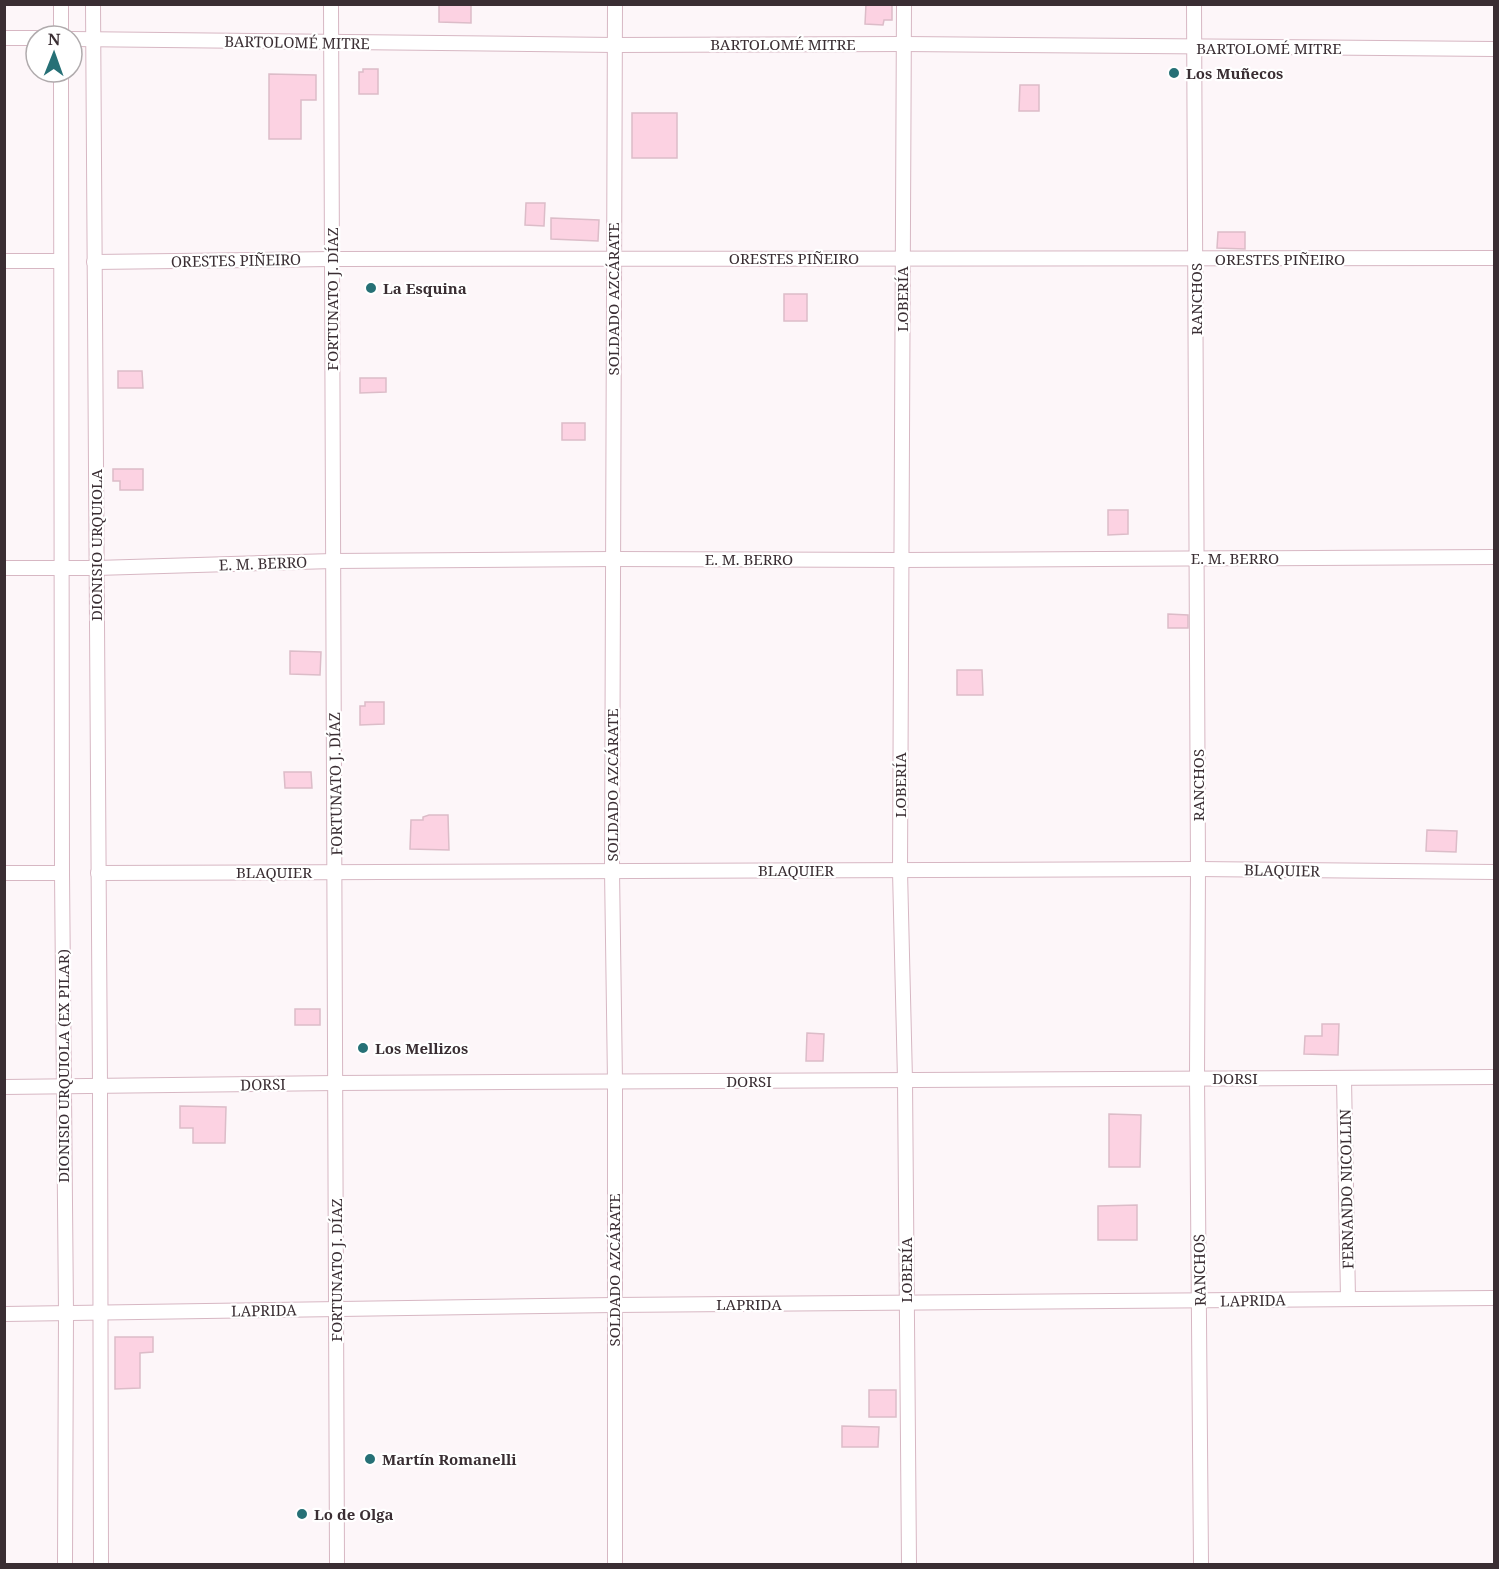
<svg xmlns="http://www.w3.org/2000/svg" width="1499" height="1569" font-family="'Noto Serif',serif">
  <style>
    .building { fill: #fcd2e2; stroke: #dcbcc8; stroke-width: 1.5 }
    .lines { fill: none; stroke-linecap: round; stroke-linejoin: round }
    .minor-casing { stroke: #d7b7c3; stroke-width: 16 }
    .minor { stroke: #fff; stroke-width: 14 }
    .poi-dot { fill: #267076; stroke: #fff; stroke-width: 2 }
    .labels { text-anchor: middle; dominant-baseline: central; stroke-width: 4.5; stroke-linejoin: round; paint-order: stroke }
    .street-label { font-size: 15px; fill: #3a2e33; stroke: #fff }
    .poi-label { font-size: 15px; font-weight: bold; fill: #3a2e33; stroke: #fff; text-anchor: start }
  </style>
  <rect width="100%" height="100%" fill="#fdf6f9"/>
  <!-- building -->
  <g class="building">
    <path d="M439 4H471V23L439 22Z"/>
    <path d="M866 4H892V20H884L883 25 865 24Z"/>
    <path d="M363 69H378V94H359V72H363Z"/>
    <path d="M269 74 316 75V100H301V139H269Z"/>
    <path d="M1020 85H1039V111H1019Z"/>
    <rect x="632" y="113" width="45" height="45"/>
    <path d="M526 203H545L544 226 525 225Z"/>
    <path d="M551 218 599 220 598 241 551 239Z"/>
    <path d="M1218 232H1245V249L1217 248Z"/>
    <rect x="784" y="294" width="23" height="27"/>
    <path d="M118 371H142L143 388H118Z"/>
    <path d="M360 378H386V392L360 393Z"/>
    <rect x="562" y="423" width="23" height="17"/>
    <path d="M113 469H143V490H120V481H113Z"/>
    <path d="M1108 510H1128V534L1108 535Z"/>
    <path d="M1168 614 1188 615V628H1168Z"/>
    <path d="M290 651 321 652 320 675 290 674Z"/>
    <path d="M957 670H982L983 695H957Z"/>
    <path d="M365 702H384V724L360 725V706H365Z"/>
    <path d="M284 772H311L312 788H285Z"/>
    <path d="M429 815H448L449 850 410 849 411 820H423V817Z"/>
    <path d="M1427 830 1457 831 1456 852 1426 851Z"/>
    <rect x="295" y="1009" width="25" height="16"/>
    <path d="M1322 1024H1339L1338 1055 1304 1054 1305 1036H1322Z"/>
    <path d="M807 1033 824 1034 823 1061H806Z"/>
    <path d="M180 1106 226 1107 225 1143H193V1128H180Z"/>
    <path d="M1109 1114 1141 1115 1140 1167H1109Z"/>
    <path d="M1137 1205V1240H1098V1206Z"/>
    <path d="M115 1337H153V1352L140 1353V1388L115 1389Z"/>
    <rect x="869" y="1390" width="27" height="27"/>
    <path d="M842 1426 879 1427 878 1447H842Z"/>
  </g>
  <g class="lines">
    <!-- minor casing -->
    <g class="minor-casing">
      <g id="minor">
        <path d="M93 4 100 1086 101 1564"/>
        <path d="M331 4 337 1564"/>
        <path d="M615 4 612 870 615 1082V1564"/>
        <path d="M904 4 900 871 905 1080 909 1564"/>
        <path d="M1194 4 1198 869 1197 1078 1201 1564"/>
        <path d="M61 36V4"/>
        <path d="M4 38H36"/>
        <path d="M72 39 615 45 904 44 1494 49"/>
        <path d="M61 72 62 873 66 1313 65 1564"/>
        <path d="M4 261H61"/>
        <path d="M94 262 332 259 1494 258"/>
        <path d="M4 568H96L333 561 613 559 901 560 1494 557"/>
        <path d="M4 873H62"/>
        <path d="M98 873 1198 869 1494 872"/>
        <path d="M1344 1079 1348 1299"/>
        <path d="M4 1087 336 1083 1494 1077"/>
        <path d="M4 1314 614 1305 1494 1298"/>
      </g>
    </g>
    <!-- minor -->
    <use href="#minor" class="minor"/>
  </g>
  <!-- markers -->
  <g class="poi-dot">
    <circle cx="1174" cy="73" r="6"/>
    <circle cx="371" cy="288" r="6"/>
    <circle cx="363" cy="1048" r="6"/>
    <circle cx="370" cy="1459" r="6"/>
    <circle cx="302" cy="1514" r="6"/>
  </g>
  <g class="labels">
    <!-- street labels -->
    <g class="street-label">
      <text transform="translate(297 42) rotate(1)">BARTOLOMÉ MITRE</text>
      <text x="783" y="44">BARTOLOMÉ MITRE</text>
      <text x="1269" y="48">BARTOLOMÉ MITRE</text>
      <text x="794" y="258">ORESTES PIÑEIRO</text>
      <text x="1280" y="259">ORESTES PIÑEIRO</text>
      <text transform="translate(236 260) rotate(-1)">ORESTES PIÑEIRO</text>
      <text transform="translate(332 299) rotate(-90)">FORTUNATO J. DÍAZ</text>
      <text transform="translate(613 299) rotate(-90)">SOLDADO AZCÁRATE</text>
      <text transform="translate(902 299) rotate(-90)">LOBERÍA</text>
      <text transform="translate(1196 299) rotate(-90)">RANCHOS</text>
      <text transform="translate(96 545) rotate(-90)">DIONISIO URQUIOLA</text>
      <text x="1235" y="558">E. M. BERRO</text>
      <text x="749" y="559">E. M. BERRO</text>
      <text transform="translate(263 563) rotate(-2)">E. M. BERRO</text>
      <text transform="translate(335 784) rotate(-91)">FORTUNATO J. DÍAZ</text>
      <text transform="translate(612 785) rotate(-90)">SOLDADO AZCÁRATE</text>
      <text transform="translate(900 785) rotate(-90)">LOBERÍA</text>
      <text transform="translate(1198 785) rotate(-90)">RANCHOS</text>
      <text x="796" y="870">BLAQUIER</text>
      <text transform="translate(1282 870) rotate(1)">BLAQUIER</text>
      <text x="274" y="872">BLAQUIER</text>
      <text transform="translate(63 1066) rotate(-90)">DIONISIO URQUIOLA (EX PILAR)</text>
      <text x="1235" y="1078">DORSI</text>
      <text x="749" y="1081">DORSI</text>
      <text transform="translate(263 1084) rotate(-1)">DORSI</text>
      <text transform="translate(1346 1189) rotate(-91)">FERNANDO NICOLLIN</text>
      <text transform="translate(336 1270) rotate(-90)">FORTUNATO J. DÍAZ</text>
      <text transform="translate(614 1270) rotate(-90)">SOLDADO AZCÁRATE</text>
      <text transform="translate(906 1270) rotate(-90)">LOBERÍA</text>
      <text transform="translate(1199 1270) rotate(-91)">RANCHOS</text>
      <text transform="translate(1253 1300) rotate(-1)">LAPRIDA</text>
      <text x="749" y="1304">LAPRIDA</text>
      <text transform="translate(264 1310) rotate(-1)">LAPRIDA</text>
    </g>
    <!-- poi labels -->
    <g class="poi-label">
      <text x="1186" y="73">Los Muñecos</text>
      <text x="383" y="288">La Esquina</text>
      <text x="375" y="1048">Los Mellizos</text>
      <text x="382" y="1459">Martín Romanelli</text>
      <text x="314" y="1514">Lo de Olga</text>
    </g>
  </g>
  <!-- border -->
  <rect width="1499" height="1569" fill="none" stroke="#3a2e33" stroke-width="12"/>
  <!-- north arrow -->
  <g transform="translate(54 54) rotate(1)"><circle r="28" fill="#ffffff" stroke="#b0abad" stroke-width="1.5"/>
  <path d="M0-4.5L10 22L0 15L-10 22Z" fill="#267076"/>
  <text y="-9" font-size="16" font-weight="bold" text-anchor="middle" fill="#3a2e33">N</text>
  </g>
</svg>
